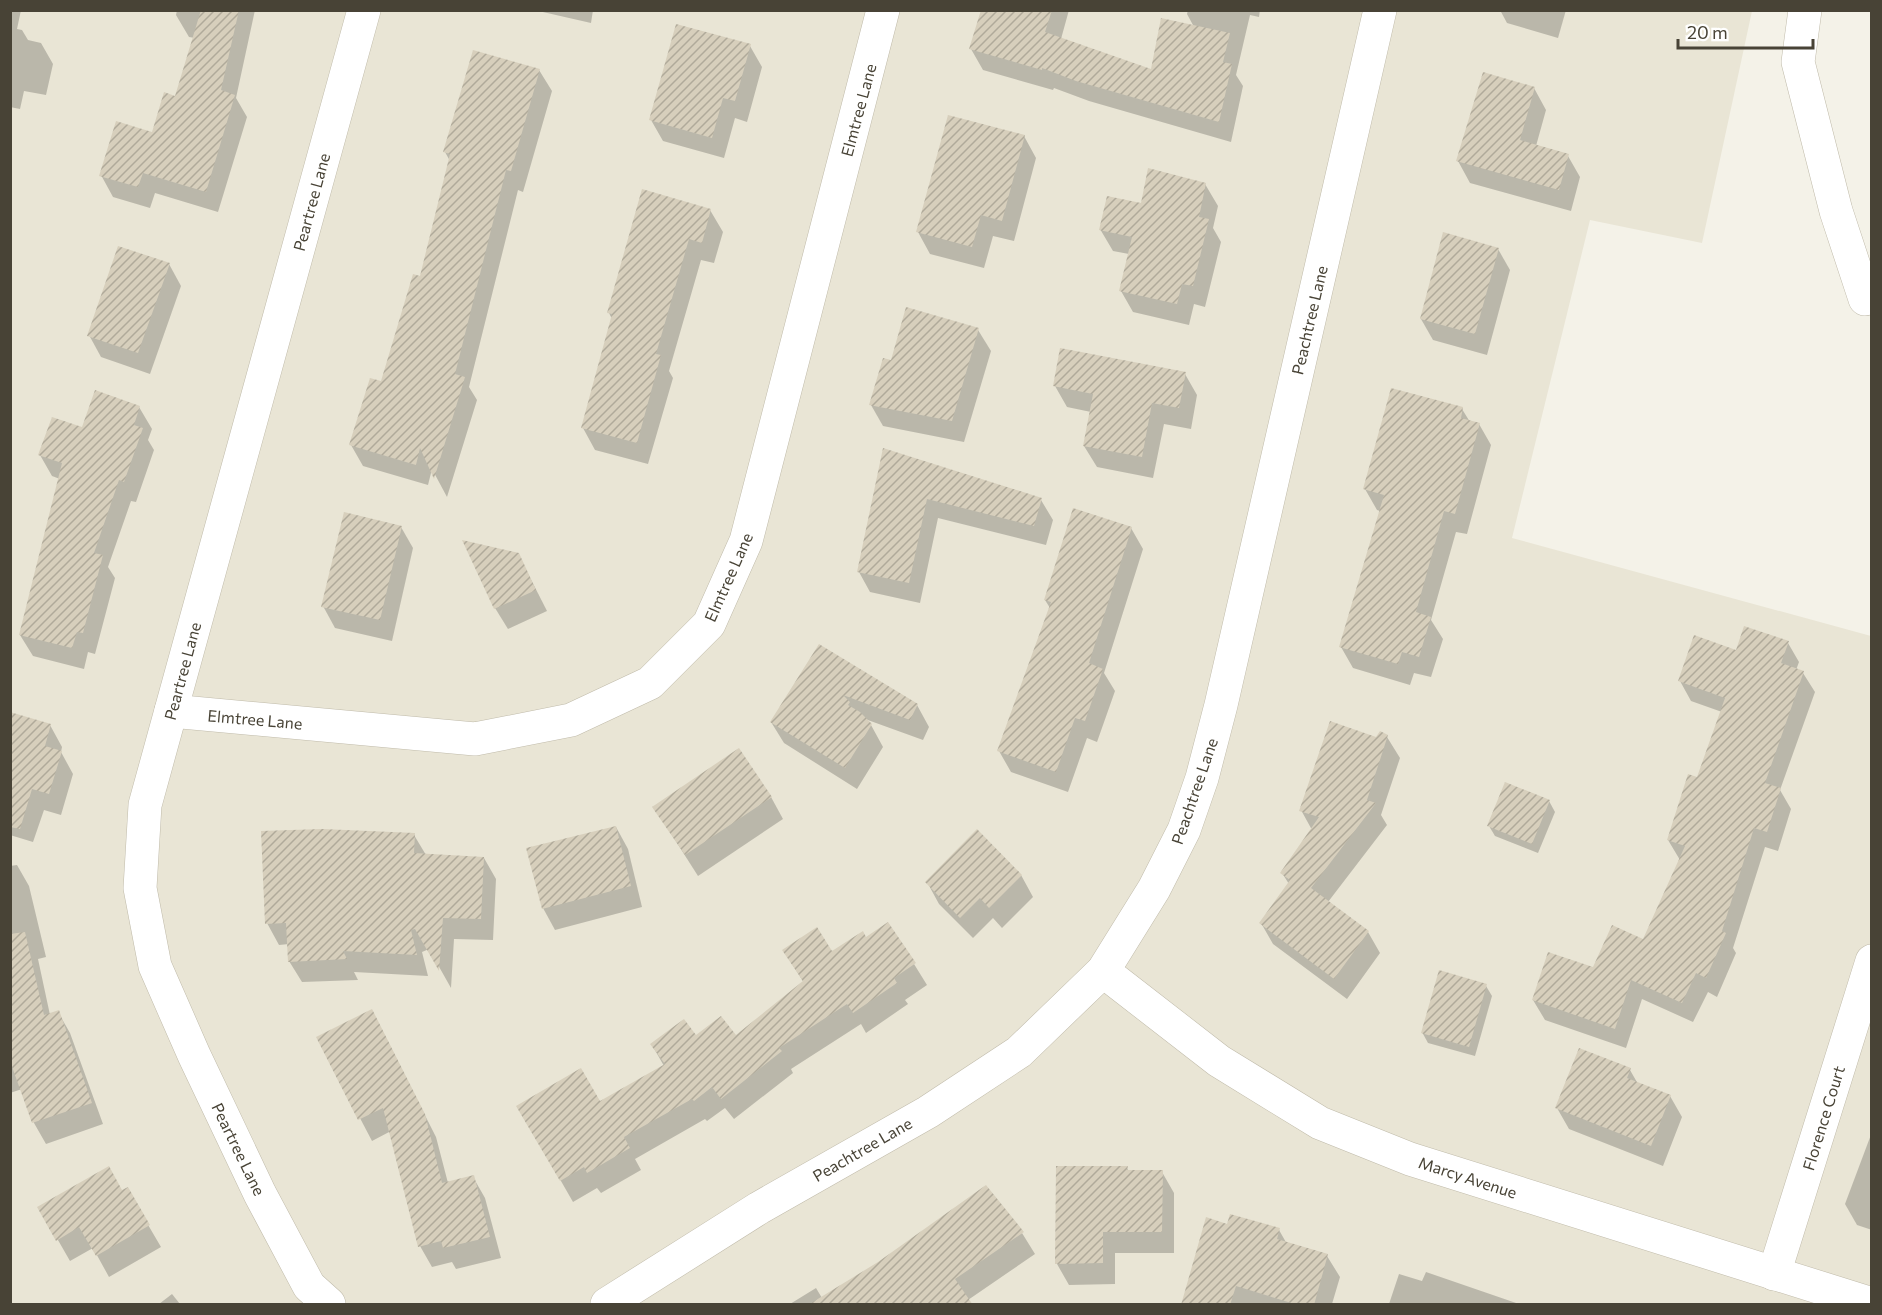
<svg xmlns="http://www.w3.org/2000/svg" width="1882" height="1315" font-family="Commissioner,sans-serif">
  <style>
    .residential { fill: #e9e5d5 }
    .shadow { fill: #0003 }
    .building { fill: url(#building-hatch) }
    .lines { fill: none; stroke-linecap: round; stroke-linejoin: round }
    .minor-casing { stroke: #c0bbaa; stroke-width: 34 }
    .minor { stroke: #fff; stroke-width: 33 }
    .labels { text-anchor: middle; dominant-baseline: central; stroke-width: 4.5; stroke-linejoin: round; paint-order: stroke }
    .street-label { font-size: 16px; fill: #484336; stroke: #fff }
  </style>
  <defs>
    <pattern id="building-hatch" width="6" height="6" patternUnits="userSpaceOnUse" patternTransform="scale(1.5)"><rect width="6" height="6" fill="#d7cfbc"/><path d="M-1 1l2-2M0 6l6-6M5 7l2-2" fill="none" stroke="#b0aa9a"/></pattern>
  </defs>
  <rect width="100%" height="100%" fill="#f4f2e8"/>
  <!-- residential -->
  <path class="residential" d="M10 11H1752L1702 243 1590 220 1512 538 1871 636V1304H11Z"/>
  <!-- shadow -->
  <g class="shadow">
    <path d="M10 10H21L17 29 22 30 28 40 41 43 53 64 46 95 24 91 20 109 10 107Z"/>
    <path d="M177 10H255L236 98 247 117 218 212 155 193 150 208 113 197 101 175 153 134 176 98 195 38 189 37 176 15Z"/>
    <path d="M534 10H593L591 23Z"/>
    <path d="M982 10H1069L1061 39 1152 71 1194 27 1187 14 1188 10H1260L1259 17 1250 15 1236 75 1243 86 1231 142 1089 101 1054 88 1053 90 983 70 971 49Z"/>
    <path d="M1500 10H1566L1558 38 1507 23Z"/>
    <path d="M750 46 762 67 747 122 735 118 724 158 663 141 651 120Z"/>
    <path d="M539 70 552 91 523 192 518 190 469 387 477 400 447 497 432 469 428 485 363 466 351 445 382 383 421 278 450 161 445 152Z"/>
    <path d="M1534 88 1546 110 1536 146 1568 156 1580 177 1571 211 1470 183 1458 161Z"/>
    <path d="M1024 136 1036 158 1014 241 993 236 984 268 930 254 918 232Z"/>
    <path d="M1205 184 1218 206 1213 228 1221 242 1205 307 1194 304 1189 325 1133 312 1121 291 1129 254 1113 251 1100 229 1142 205Z"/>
    <path d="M710 210 723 232 714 263 701 260 669 371 673 378 648 464 595 450 583 428 612 319 609 313Z"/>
    <path d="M1498 249 1510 270 1487 355 1433 340 1421 319Z"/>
    <path d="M169 264 181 286 150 374 101 357 89 335Z"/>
    <path d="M978 330 991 351 964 442 883 426 871 405 892 362Z"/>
    <path d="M1185 374 1197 395 1191 429 1164 424 1153 478 1097 467 1084 446 1091 412 1067 407 1055 386Z"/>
    <path d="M139 407 152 429 148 440 154 450 136 502 131 501 108 567 115 578 95 654 88 652 84 669 33 656 20 635 60 479 52 476 40 455 83 429Z"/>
    <path d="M1462 409 1470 422 1479 424 1491 445 1467 534 1456 532 1431 620 1443 639 1431 677 1414 673 1410 685 1353 668 1341 647 1380 511 1377 510 1365 489Z"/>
    <path d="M885 450 1041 500 1053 520 1046 545 938 518 920 603 870 592 859 572Z"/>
    <path d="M401 527 413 548 392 641 335 628 323 606Z"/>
    <path d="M1131 528 1143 549 1104 673 1115 691 1097 742 1087 738 1068 792 1011 772 999 751 1050 608 1045 600Z"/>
    <path d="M518 554 547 611 508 629 495 608Z"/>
    <path d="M1788 643 1799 662 1796 670 1803 673 1815 692 1780 790 1791 809 1778 851 1765 847 1733 948 1736 953 1717 997 1708 992 1693 1022 1642 999 1626 1048 1545 1020 1533 1000 1644 941 1680 860 1668 840 1698 779 1722 712 1691 701 1680 681 1737 652Z"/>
    <path d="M819 646 917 705 929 727 923 740 865 719 871 725 883 747 857 789 784 743 771 722Z"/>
    <path d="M10 713 50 725 62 747 61 752 73 774 61 815 44 810 33 842 10 835Z"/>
    <path d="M1387 737 1400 758 1381 815 1387 825 1328 902 1368 932 1380 953 1347 999 1273 944 1261 923 1289 884 1282 873 1312 830 1301 810 1377 739Z"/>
    <path d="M771 797 783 819 698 876 654 807Z"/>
    <path d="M1549 801 1555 812 1538 853 1495 836 1489 826Z"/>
    <path d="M616 827 628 849 642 907 555 930 543 908Z"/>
    <path d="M414 835 426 855 484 858 496 879 493 940 454 939 451 988 429 949 422 952 428 976 354 972 358 980 302 982 289 961V944L279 945 267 923Z"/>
    <path d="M17 865 29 886 46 957 38 959 50 1015 58 1012 70 1033 103 1124 46 1144 34 1123 22 1089 10 1093V866Z"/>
    <path d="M1021 875 1033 897 1002 928 993 918 973 938 939 904 927 882Z"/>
    <path d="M865 939 914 964 927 985 905 1000 908 1004 866 1033 861 1024 791 1069 793 1073 734 1119 725 1108 707 1121 705 1119 635 1159 641 1170 601 1193 597 1188 573 1202 518 1106 600 1103 664 1066 652 1045 696 1037H736L804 983 784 951 832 953Z"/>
    <path d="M1486 986 1492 996 1475 1056 1428 1043 1422 1032Z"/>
    <path d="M372 1011 436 1137 448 1183 473 1177 485 1198 501 1258 456 1269 452 1262 432 1267 420 1246 391 1131 372 1141 318 1038Z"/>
    <path d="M1630 1070 1638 1084 1670 1096 1682 1117 1663 1166 1569 1129 1557 1108Z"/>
    <path d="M1872 1132V1230L1857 1225 1845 1204Z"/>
    <path d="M1127 1168 1129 1172H1162L1174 1193V1253H1115V1284L1069 1285 1057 1264Z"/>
    <path d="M127 1189 161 1247 109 1277 93 1248 70 1261 39 1207 122 1192Z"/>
    <path d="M1228 1225 1279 1230 1287 1244 1327 1256 1340 1277 1332 1304H1182Z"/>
    <path d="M1022 1233 1035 1254 968 1300 971 1304H790L816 1288 822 1298Z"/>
    <path d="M1426 1272 1519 1304H1389L1399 1274 1422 1281Z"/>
    <path d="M172 1294 180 1304H159Z"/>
  </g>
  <!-- building -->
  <g class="building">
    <path d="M201 10H239L221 90 235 95 206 192 143 173 138 187 99 176 116 121 152 132 164 92 175 96Z"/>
    <path d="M981 10H1052L1045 32 1151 69 1161 18 1230 33 1223 62 1232 64 1219 122 1076 81 1042 68V70L969 49Z"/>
    <path d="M676 24 751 44 735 101 723 98 712 138 649 120Z"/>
    <path d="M473 50 540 69 511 171 506 170 455 374 465 377 434 479 420 448 416 465 349 445 370 378 381 381 413 274 420 276 450 154 443 152Z"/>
    <path d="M1483 72 1535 87 1520 140 1569 154 1559 190 1456 161Z"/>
    <path d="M948 115 1025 135 1002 221 981 215 972 247 916 232Z"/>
    <path d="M1148 168 1206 183 1199 217 1209 219 1193 286 1182 284 1177 304 1119 291 1132 237 1099 230 1107 196 1141 203Z"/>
    <path d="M642 189 711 209 702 243 689 239 656 354 661 355 637 443 581 428 612 314 607 313Z"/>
    <path d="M1443 232 1499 248 1475 334 1420 319Z"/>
    <path d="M118 246 170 263 138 353 87 336Z"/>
    <path d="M906 307 979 328 952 421 869 405 883 358 891 360Z"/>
    <path d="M1060 348 1186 372 1179 408 1152 403 1142 457 1083 446 1093 394 1053 386Z"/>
    <path d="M1391 388 1463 407 1461 418 1480 423 1455 514 1444 511 1416 612 1431 617 1419 657 1402 652 1398 664 1339 647 1384 495 1363 489Z"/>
    <path d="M95 390 140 406 134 425 143 428 124 482 119 480 94 553 103 555 83 633 77 632 72 648 19 635 62 463 38 455 52 417 82 427Z"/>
    <path d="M883 448 1042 498 1034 526 927 499 909 583 857 572Z"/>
    <path d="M1073 508 1132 527 1089 663 1103 669 1085 721 1075 718 1056 772 997 751 1051 602 1044 600Z"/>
    <path d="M344 512 402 526 380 620 321 607Z"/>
    <path d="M462 540 519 553 536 590 494 609Z"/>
    <path d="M1744 626 1789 641 1781 663 1804 671 1765 783 1781 788 1767 832 1754 828 1722 931 1726 933 1706 978 1696 973 1682 1003 1631 980 1615 1029 1532 1000 1548 952 1593 967 1612 925 1643 939 1685 846 1667 840 1688 774 1697 777 1725 698 1678 681 1694 635 1736 650Z"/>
    <path d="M819 644 918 704 910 720 843 695 850 702 848 705 860 712 872 724 845 768 770 722Z"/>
    <path d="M10 712 51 724 45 746 62 751 49 794 32 789 20 829 10 827Z"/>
    <path d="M1330 721 1376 737 1380 731 1388 735 1367 800 1376 803 1311 888 1369 931 1334 979 1259 923 1290 880 1280 873 1319 817 1299 811Z"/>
    <path d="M739 748 772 797 685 855 652 807Z"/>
    <path d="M1505 782 1550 800 1532 844 1487 826Z"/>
    <path d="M616 826 631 886 542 909 526 848Z"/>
    <path d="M322 829 415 833 414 853 484 857 481 919 443 918 439 971 415 929 411 930 417 955 343 951 347 959 288 962 286 923 265 924 261 831Z"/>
    <path d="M977 829 1022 875 989 908 980 898 960 918 925 882Z"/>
    <path d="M888 922 916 963 894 978 897 983 853 1013 847 1004 779 1048 782 1051 721 1099 712 1087 694 1101 692 1099 624 1137 630 1148 587 1173 584 1167 560 1181 516 1106 581 1068 600 1101 665 1064 650 1044 684 1019 696 1035 721 1016 736 1035 803 981 782 950 817 927 832 951 863 931 866 937Z"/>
    <path d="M25 932 44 1015 59 1010 92 1103 32 1123 10 1061V934Z"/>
    <path d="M1439 970 1487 984 1469 1047 1421 1033Z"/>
    <path d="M372 1009 425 1114 442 1183 474 1175 490 1237 443 1248 441 1241 418 1247 383 1108 358 1120 316 1037Z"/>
    <path d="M1579 1048 1631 1068 1627 1078 1671 1095 1651 1146 1555 1108Z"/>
    <path d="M109 1166 122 1190 128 1187 150 1225 96 1256 79 1227 56 1241 37 1207Z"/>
    <path d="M1056 1166H1128L1127 1170H1163L1162 1232H1103V1263L1055 1264Z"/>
    <path d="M986 1185 1024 1232 955 1279 973 1305H808L878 1262Z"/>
    <path d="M1230 1214 1280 1228 1277 1239 1328 1254 1314 1305H1298L1236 1286 1230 1305H1181L1206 1217 1227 1224Z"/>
  </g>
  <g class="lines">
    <!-- minor casing -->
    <g class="minor-casing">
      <g id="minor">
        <path d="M1805 10 1798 62 1836 211 1865 299"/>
        <path d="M171 711 475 739 571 720 650 683 709 624 746 541 883 10"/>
        <path d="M1103 971 1219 1061 1320 1123 1410 1159 1872 1304"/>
        <path d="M1774 1274 1872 961"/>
        <path d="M329 1304 309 1286 260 1194 194 1055 155 966 140 888 145 805 364 10"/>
        <path d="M607 1304 759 1208 928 1112 1019 1052 1103 971 1154 889 1184 830 1202 778 1221 705 1380 10"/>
      </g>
    </g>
    <!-- minor -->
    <use href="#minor" class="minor"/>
  </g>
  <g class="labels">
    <!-- street labels -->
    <g class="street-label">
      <text transform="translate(858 110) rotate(-75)">Elmtree Lane</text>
      <text transform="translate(311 202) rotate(-75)">Peartree Lane</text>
      <text transform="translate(1309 320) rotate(-77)">Peachtree Lane</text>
      <text transform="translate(728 577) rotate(-66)">Elmtree Lane</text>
      <text transform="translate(182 671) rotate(-75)">Peartree Lane</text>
      <text transform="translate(255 719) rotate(5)">Elmtree Lane</text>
      <text transform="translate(1194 791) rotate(-71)">Peachtree Lane</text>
      <text transform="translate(1823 1118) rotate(-73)">Florence Court</text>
      <text transform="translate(239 1149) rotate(64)">Peartree Lane</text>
      <text transform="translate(862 1149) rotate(-30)">Peachtree Lane</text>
      <text transform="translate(1468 1177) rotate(18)">Marcy Avenue</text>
    </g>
  </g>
  <!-- border -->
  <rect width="1882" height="1315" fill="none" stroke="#484336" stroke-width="24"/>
  <!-- scale -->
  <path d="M1678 39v9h135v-9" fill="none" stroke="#484336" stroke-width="3"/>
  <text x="1687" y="39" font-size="18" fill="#484336" stroke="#ffffff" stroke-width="4.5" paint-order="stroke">20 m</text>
</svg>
